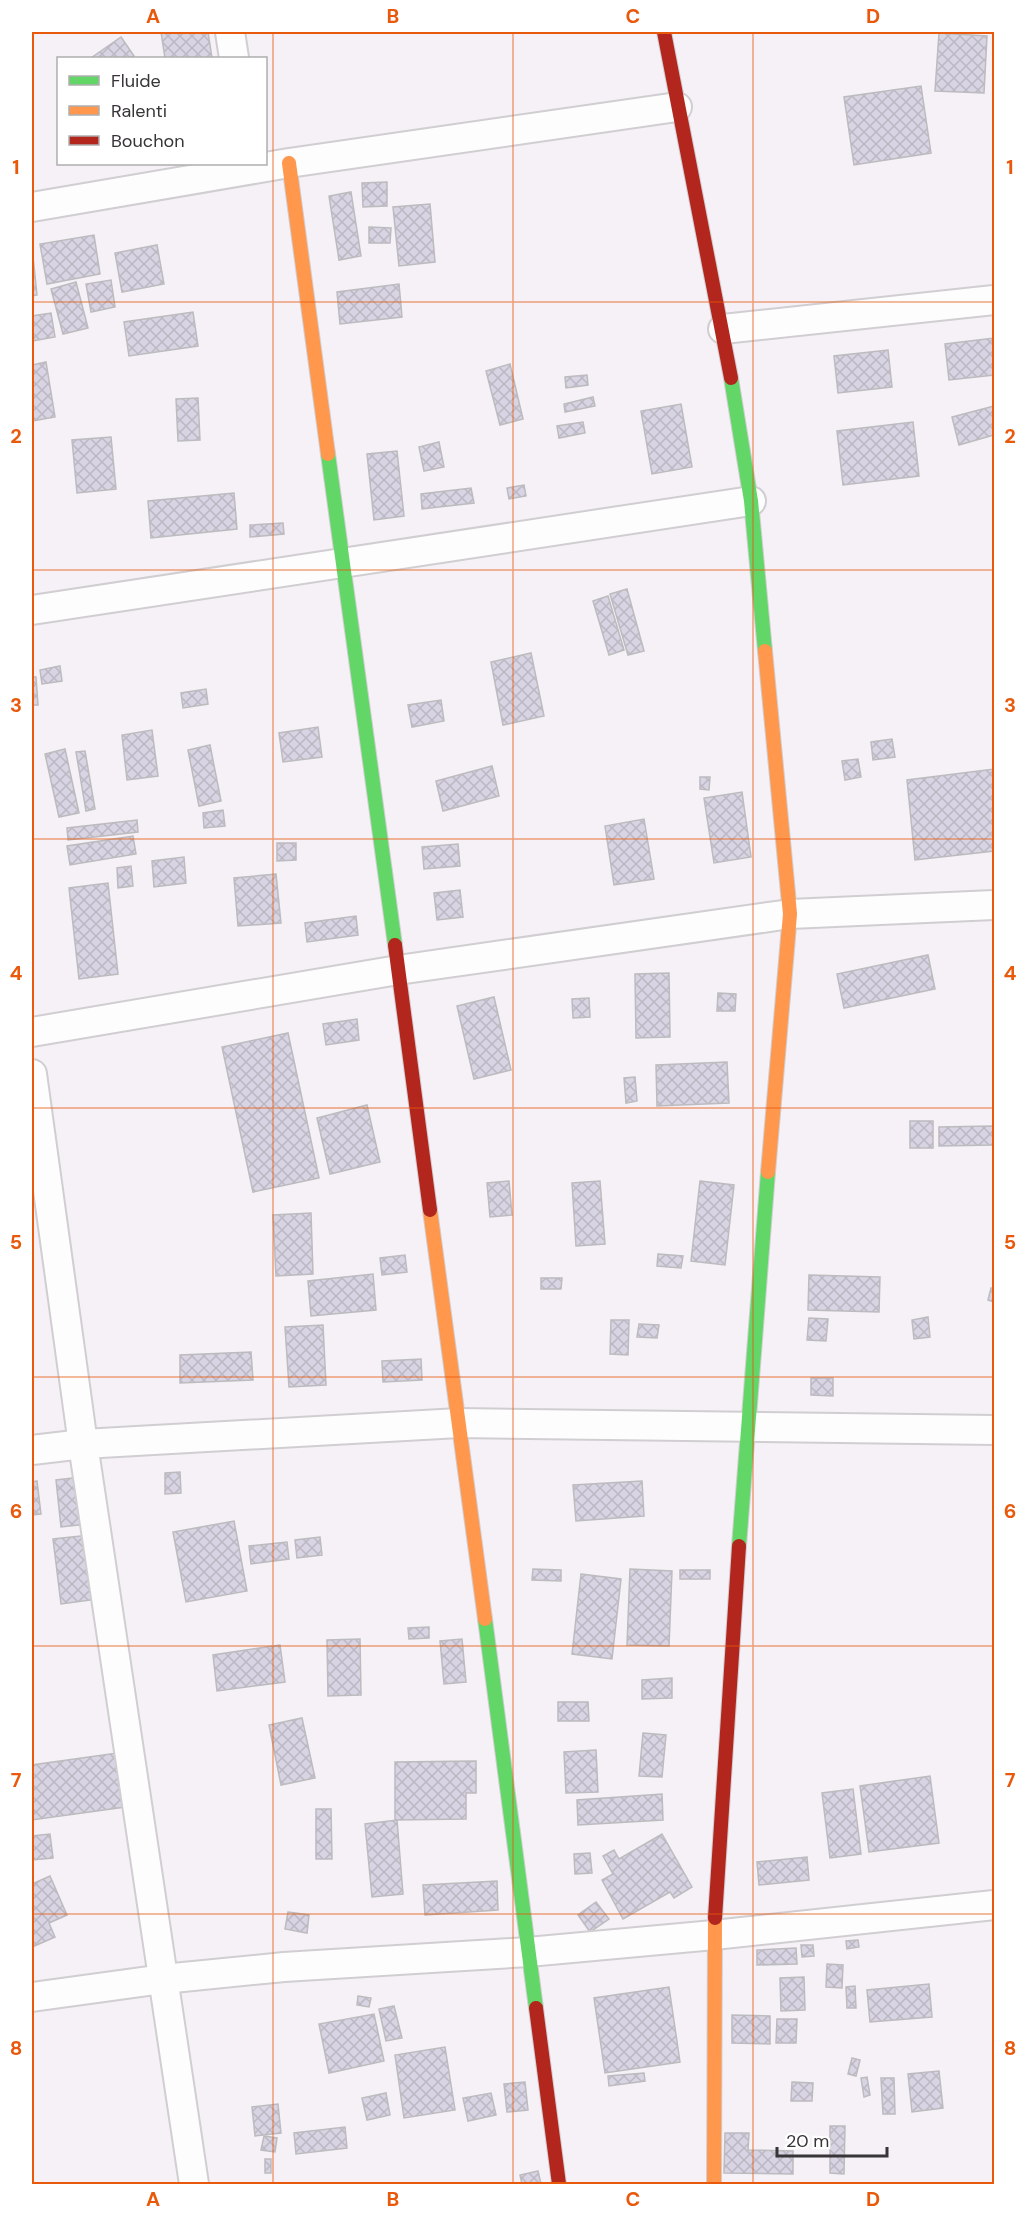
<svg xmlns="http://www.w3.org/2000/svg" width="1026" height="2216" font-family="'DM Sans',sans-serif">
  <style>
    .building { fill: url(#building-cross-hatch); stroke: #bcbbbe; stroke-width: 1.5 }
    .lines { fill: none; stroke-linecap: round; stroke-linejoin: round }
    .street-casing { stroke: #d1ced2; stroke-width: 32 }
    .fast-casing { stroke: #d1ced2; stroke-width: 16 }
    .slow-casing { stroke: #d1ced2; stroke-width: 16 }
    .jam-casing { stroke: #d1ced2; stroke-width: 16 }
    .street { stroke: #fefdfe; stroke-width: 28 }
    .fast { stroke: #63d668; stroke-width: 14 }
    .slow { stroke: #ff974d; stroke-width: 14 }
    .jam { stroke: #b3261e; stroke-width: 14 }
    .grid { fill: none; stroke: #e8590c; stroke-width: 1.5; stroke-opacity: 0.55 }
    .neatline { fill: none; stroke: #e8590c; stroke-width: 2 }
    .grid-label { font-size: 20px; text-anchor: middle; font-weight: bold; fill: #e8590c }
  </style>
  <defs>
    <pattern id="building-cross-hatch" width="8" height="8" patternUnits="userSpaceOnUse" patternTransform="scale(1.5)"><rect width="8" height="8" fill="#d9d4e3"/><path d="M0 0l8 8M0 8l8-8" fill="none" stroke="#bbb7c3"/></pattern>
  </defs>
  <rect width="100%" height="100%" fill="#f5f1f6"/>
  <!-- building -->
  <g class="building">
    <path d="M161 32H208L212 58H165Z"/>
    <path d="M939 33 987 36 984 93 935 91Z"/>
    <path d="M121 37 134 56 130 58H91Z"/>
    <path d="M921 86 931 153 854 165 844 97Z"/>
    <path d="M387 182V206L363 207 362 183Z"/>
    <path d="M351 192 361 256 339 260 329 196Z"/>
    <path d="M430 204 435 262 399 266 393 207Z"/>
    <path d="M369 227 391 228 390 243H369Z"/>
    <path d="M94 235 100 274 47 284 40 244Z"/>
    <path d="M157 245 164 284 122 292 115 253Z"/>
    <path d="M32 247 37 295 32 296Z"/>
    <path d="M111 280 115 307 91 312 86 284Z"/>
    <path d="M76 282 88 328 63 334 51 289Z"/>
    <path d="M399 284 402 317 340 324 337 292Z"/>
    <path d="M193 312 198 346 129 356 124 322Z"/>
    <path d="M51 313 55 337 32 341V316Z"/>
    <path d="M994 338V375L949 380 945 344Z"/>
    <path d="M888 350 892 387 838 393 834 356Z"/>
    <path d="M46 362 55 417 32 421V365Z"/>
    <path d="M510 364 523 419 500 425 486 371Z"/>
    <path d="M587 375 588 385 566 388 565 377Z"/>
    <path d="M593 397 595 406 565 412 564 404Z"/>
    <path d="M198 398 200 440 178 441 176 399Z"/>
    <path d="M681 404 692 467 652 474 641 411Z"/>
    <path d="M994 406V435L959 445 952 417Z"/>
    <path d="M583 422 585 433 559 438 557 426Z"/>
    <path d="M913 422 919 476 843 485 837 431Z"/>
    <path d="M111 437 116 489 77 493 72 440Z"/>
    <path d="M439 442 444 467 424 471 419 447Z"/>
    <path d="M397 451 404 516 374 520 367 454Z"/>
    <path d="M524 485 526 496 509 499 507 488Z"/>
    <path d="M471 488 474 503 422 509 421 494Z"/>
    <path d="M234 493 237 529 151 538 148 501Z"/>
    <path d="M283 523 284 534 250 537V525Z"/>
    <path d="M627 589 644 651 628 655 610 594Z"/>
    <path d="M608 596 624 650 609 655 593 601Z"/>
    <path d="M531 653 544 716 503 725 491 662Z"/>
    <path d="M60 666 62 681 42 684 40 670Z"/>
    <path d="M32 677H36L38 705H32Z"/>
    <path d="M206 689 208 704 183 708 181 693Z"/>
    <path d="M441 700 444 721 412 727 408 705Z"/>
    <path d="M318 727 322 757 283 762 279 733Z"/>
    <path d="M152 730 158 776 127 780 122 735Z"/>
    <path d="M892 739 895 757 873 760 871 742Z"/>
    <path d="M210 745 221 801 199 806 188 750Z"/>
    <path d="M65 749 79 813 59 817 45 754Z"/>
    <path d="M85 751 95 809 86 811 76 752Z"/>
    <path d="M858 759 861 777 845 780 842 761Z"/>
    <path d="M492 766 499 796 443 811 436 781Z"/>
    <path d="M994 769V851L915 860 907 780Z"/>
    <path d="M700 777H710L709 790 700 789Z"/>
    <path d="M742 792 751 857 714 863 704 798Z"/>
    <path d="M223 810 225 826 204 828 203 813Z"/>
    <path d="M644 819 654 879 614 885 605 826Z"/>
    <path d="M137 820 138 832 68 840 67 828Z"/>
    <path d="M133 836 136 854 70 865 67 846Z"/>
    <path d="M277 843H296V860L277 861Z"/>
    <path d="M458 844 460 866 424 869 422 847Z"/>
    <path d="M184 857 186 883 154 887 152 861Z"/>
    <path d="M131 866 133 886 118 888 117 868Z"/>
    <path d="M276 874 281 923 238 926 234 878Z"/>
    <path d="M108 883 118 974 79 979 69 888Z"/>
    <path d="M460 890 463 917 437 920 434 893Z"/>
    <path d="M356 916 358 935 307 942 305 923Z"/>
    <path d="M928 955 935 989 844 1008 837 974Z"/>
    <path d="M669 973 670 1037 636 1038 635 974Z"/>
    <path d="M718 993 736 994 735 1011H717Z"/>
    <path d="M494 997 511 1070 474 1079 457 1006Z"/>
    <path d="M589 998 590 1017 573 1018 572 999Z"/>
    <path d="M357 1019 359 1040 326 1045 323 1024Z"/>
    <path d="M288 1033 319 1178 253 1192 222 1047Z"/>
    <path d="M727 1062 729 1103 657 1106 656 1065Z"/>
    <path d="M635 1077 637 1101 626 1103 624 1078Z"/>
    <path d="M367 1105 380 1162 330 1174 317 1118Z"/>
    <rect x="910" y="1121" width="23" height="27"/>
    <path d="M993 1126V1145L939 1146V1127Z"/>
    <path d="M509 1181 512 1215 490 1217 487 1183Z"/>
    <path d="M600 1181 605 1244 576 1246 572 1183Z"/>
    <path d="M700 1181 734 1185 725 1265 691 1261Z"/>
    <path d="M311 1213 313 1274 276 1276 273 1215Z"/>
    <path d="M658 1254 683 1256 681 1268 657 1266Z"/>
    <path d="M405 1255 407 1272 382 1275 380 1258Z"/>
    <path d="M373 1274 376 1310 311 1316 308 1281Z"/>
    <path d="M809 1275 880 1277 879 1312 808 1310Z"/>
    <path d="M541 1278H562L561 1289H541Z"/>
    <path d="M991 1288 994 1289V1302L988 1300Z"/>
    <path d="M928 1317 930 1337 914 1339 912 1320Z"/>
    <path d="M809 1318 828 1319 826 1341 807 1340Z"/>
    <path d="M611 1320H629L628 1355 610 1354Z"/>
    <path d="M639 1324 659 1325 657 1338 637 1337Z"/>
    <path d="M323 1325 326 1385 289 1387 285 1327Z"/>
    <path d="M251 1352 253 1380 180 1383V1355Z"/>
    <path d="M421 1359 422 1380 383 1382 382 1361Z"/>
    <path d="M811 1378H833V1396L811 1395Z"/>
    <path d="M180 1472 181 1493 165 1494V1473Z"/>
    <path d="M81 1477 87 1524 61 1527 56 1480Z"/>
    <path d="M37 1481 41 1514 32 1515V1482Z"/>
    <path d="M642 1481 644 1516 576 1521 573 1485Z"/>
    <path d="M234 1521 247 1591 186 1602 173 1532Z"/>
    <path d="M90 1535 97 1599 61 1604 53 1539Z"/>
    <path d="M320 1537 322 1555 297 1558 295 1540Z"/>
    <path d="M287 1542 289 1559 251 1564 249 1546Z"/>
    <path d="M533 1569 561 1570V1581L532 1580Z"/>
    <path d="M630 1569 672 1571 669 1646 627 1645Z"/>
    <rect x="680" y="1570" width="30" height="9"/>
    <path d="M581 1574 621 1579 612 1659 572 1654Z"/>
    <path d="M429 1627V1638L409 1639 408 1628Z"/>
    <path d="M360 1639 361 1695 328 1696 327 1640Z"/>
    <path d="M462 1639 466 1682 444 1684 440 1641Z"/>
    <path d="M280 1645 285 1682 217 1691 213 1655Z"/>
    <path d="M672 1678V1698L642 1699V1680Z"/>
    <path d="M558 1702H588L589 1721H558Z"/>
    <path d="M302 1718 315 1778 281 1785 269 1725Z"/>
    <path d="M643 1733 666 1735 662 1777 639 1776Z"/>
    <path d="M596 1750 598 1792 566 1793 564 1752Z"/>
    <path d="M117 1753 125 1807 32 1820V1765Z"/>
    <path d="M476 1761V1793H466V1819L395 1820V1762Z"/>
    <path d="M930 1776 939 1843 869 1852 860 1786Z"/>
    <path d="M853 1789 861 1854 830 1858 822 1793Z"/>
    <path d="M662 1794 663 1820 578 1825 577 1800Z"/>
    <path d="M316 1809H331L332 1859H316Z"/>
    <path d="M397 1820 403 1894 372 1897 365 1824Z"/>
    <path d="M50 1834 53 1858 32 1860V1836Z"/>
    <path d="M662 1834 692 1887 674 1898 670 1892 623 1919 602 1880 613 1874 603 1856 614 1850 619 1859Z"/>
    <path d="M590 1853 592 1873 575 1874 574 1854Z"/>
    <path d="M807 1857 809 1880 759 1885 757 1862Z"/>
    <path d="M50 1876 67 1915 49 1923 55 1937 32 1947V1884Z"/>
    <path d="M497 1881 498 1910 425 1915 423 1885Z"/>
    <path d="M596 1902 609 1919 590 1932 578 1915Z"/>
    <path d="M288 1912 309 1915 307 1933 285 1929Z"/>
    <path d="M858 1940 859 1947 847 1949 846 1941Z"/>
    <path d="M801 1945H813L814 1956 802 1957Z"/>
    <path d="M796 1948 797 1964 757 1965V1950Z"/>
    <path d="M827 1964 843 1965 842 1988 826 1987Z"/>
    <path d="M804 1977 805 2010 781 2011 780 1978Z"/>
    <path d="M929 1984 932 2017 870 2022 867 1990Z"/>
    <path d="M855 1986 856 2008H847L846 1987Z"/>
    <path d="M669 1987 680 2062 605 2073 594 1998Z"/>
    <path d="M358 1996 371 1998 369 2007 357 2005Z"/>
    <path d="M394 2006 402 2038 386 2041 379 2009Z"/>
    <path d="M374 2014 384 2061 329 2073 319 2024Z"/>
    <path d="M732 2015 770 2016V2044L732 2043Z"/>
    <path d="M777 2019H797L796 2043H776Z"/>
    <path d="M445 2047 455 2110 404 2118 395 2055Z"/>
    <path d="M852 2058 860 2060 856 2076 848 2074Z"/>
    <path d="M939 2071 943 2108 912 2112 908 2074Z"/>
    <path d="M644 2073 645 2081 609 2086 608 2076Z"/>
    <path d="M867 2077 870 2095 864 2097 861 2078Z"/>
    <path d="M881 2078H894L895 2114H883Z"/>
    <path d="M525 2082 528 2110 507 2112 504 2084Z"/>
    <path d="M792 2082 813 2083 812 2101H791Z"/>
    <path d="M386 2093 390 2115 367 2120 362 2098Z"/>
    <path d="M491 2093 496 2115 468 2121 463 2098Z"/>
    <path d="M278 2104 281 2133 255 2136 252 2107Z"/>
    <path d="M830 2126H845L844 2174 830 2173Z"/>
    <path d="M345 2127 347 2148 296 2154 294 2133Z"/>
    <path d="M725 2133H749L748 2150 793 2151V2174L724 2173Z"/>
    <path d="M264 2136 277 2138 275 2152 261 2150Z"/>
    <rect x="265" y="2159" width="6" height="14"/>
    <path d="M538 2171 541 2184H522L520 2175Z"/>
  </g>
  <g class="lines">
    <!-- street casing -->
    <g class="street-casing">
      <g id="street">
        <path d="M230 32 234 58"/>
        <path d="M32 207 289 163 677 107"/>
        <path d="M723 329 994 300"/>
        <path d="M32 610 751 501"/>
        <path d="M32 1032 398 970 790 914 994 905"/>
        <path d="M32 1074 83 1444 194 2184"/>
        <path d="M32 1450 83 1444 459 1423 994 1430"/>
        <path d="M32 1997 163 1979 284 1967 528 1952 714 1935 994 1905"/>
      </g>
    </g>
    <!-- fast casing -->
    <g class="fast-casing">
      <g id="fast">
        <path d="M731 378 751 501 765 651"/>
        <path d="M328 454 395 945"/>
        <path d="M739 1546 768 1172"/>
        <path d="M485 1619 536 2008"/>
      </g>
    </g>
    <!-- slow casing -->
    <g class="slow-casing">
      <g id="slow">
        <path d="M289 163 328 454"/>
        <path d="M765 651 790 914 768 1172"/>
        <path d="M430 1210 485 1619"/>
        <path d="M714 2184 715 1918"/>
      </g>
    </g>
    <!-- jam casing -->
    <g class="jam-casing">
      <g id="jam">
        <path d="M664 32 731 378"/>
        <path d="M395 945 430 1210"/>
        <path d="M715 1918 739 1546"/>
        <path d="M536 2008 559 2184"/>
      </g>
    </g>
    <!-- street -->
    <use href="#street" class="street"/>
    <!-- fast -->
    <use href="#fast" class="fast"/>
    <!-- slow -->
    <use href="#slow" class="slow"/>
    <!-- jam -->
    <use href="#jam" class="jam"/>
  </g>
  <!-- grid -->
  <path class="grid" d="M273 32V2184M513 32V2184M753 32V2184M32 302H994M32 570H994M32 839H994M32 1108H994M32 1377H994M32 1646H994M32 1914H994"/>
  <!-- border -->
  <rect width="1026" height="2216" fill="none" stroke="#ffffff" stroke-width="66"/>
  <!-- legend -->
  <rect x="57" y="57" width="210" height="108" fill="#ffffff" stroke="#afaeaf" stroke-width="1.5"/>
  <rect x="69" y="76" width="30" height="9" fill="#63d668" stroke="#afaeaf" stroke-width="1.5"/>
  <text x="111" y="87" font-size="18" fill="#373537">Fluide</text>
  <rect x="69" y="106" width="30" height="9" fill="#ff974d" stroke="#afaeaf" stroke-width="1.5"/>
  <text x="111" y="117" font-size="18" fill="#373537">Ralenti</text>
  <rect x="69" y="136" width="30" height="9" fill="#b3261e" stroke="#afaeaf" stroke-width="1.5"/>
  <text x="111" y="147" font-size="18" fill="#373537">Bouchon</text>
  <!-- scale -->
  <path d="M777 2147v9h110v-9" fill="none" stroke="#373537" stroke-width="3"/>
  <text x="786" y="2147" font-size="18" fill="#373537" stroke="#ffffff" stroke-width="4.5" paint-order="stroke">20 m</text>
  <rect x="33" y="33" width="960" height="2150" class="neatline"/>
  <g class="grid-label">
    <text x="153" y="23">A</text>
    <text x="393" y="23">B</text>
    <text x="633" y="23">C</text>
    <text x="873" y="23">D</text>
    <text x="16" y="174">1</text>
    <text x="1010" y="174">1</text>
    <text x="16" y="443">2</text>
    <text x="1010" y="443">2</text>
    <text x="16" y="712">3</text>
    <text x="1010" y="712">3</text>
    <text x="16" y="980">4</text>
    <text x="1010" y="980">4</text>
    <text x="16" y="1249">5</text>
    <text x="1010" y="1249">5</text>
    <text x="16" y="1518">6</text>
    <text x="1010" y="1518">6</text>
    <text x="16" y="1787">7</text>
    <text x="1010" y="1787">7</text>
    <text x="16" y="2055">8</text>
    <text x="1010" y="2055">8</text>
    <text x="153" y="2206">A</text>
    <text x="393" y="2206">B</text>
    <text x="633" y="2206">C</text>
    <text x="873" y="2206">D</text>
  </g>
</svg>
